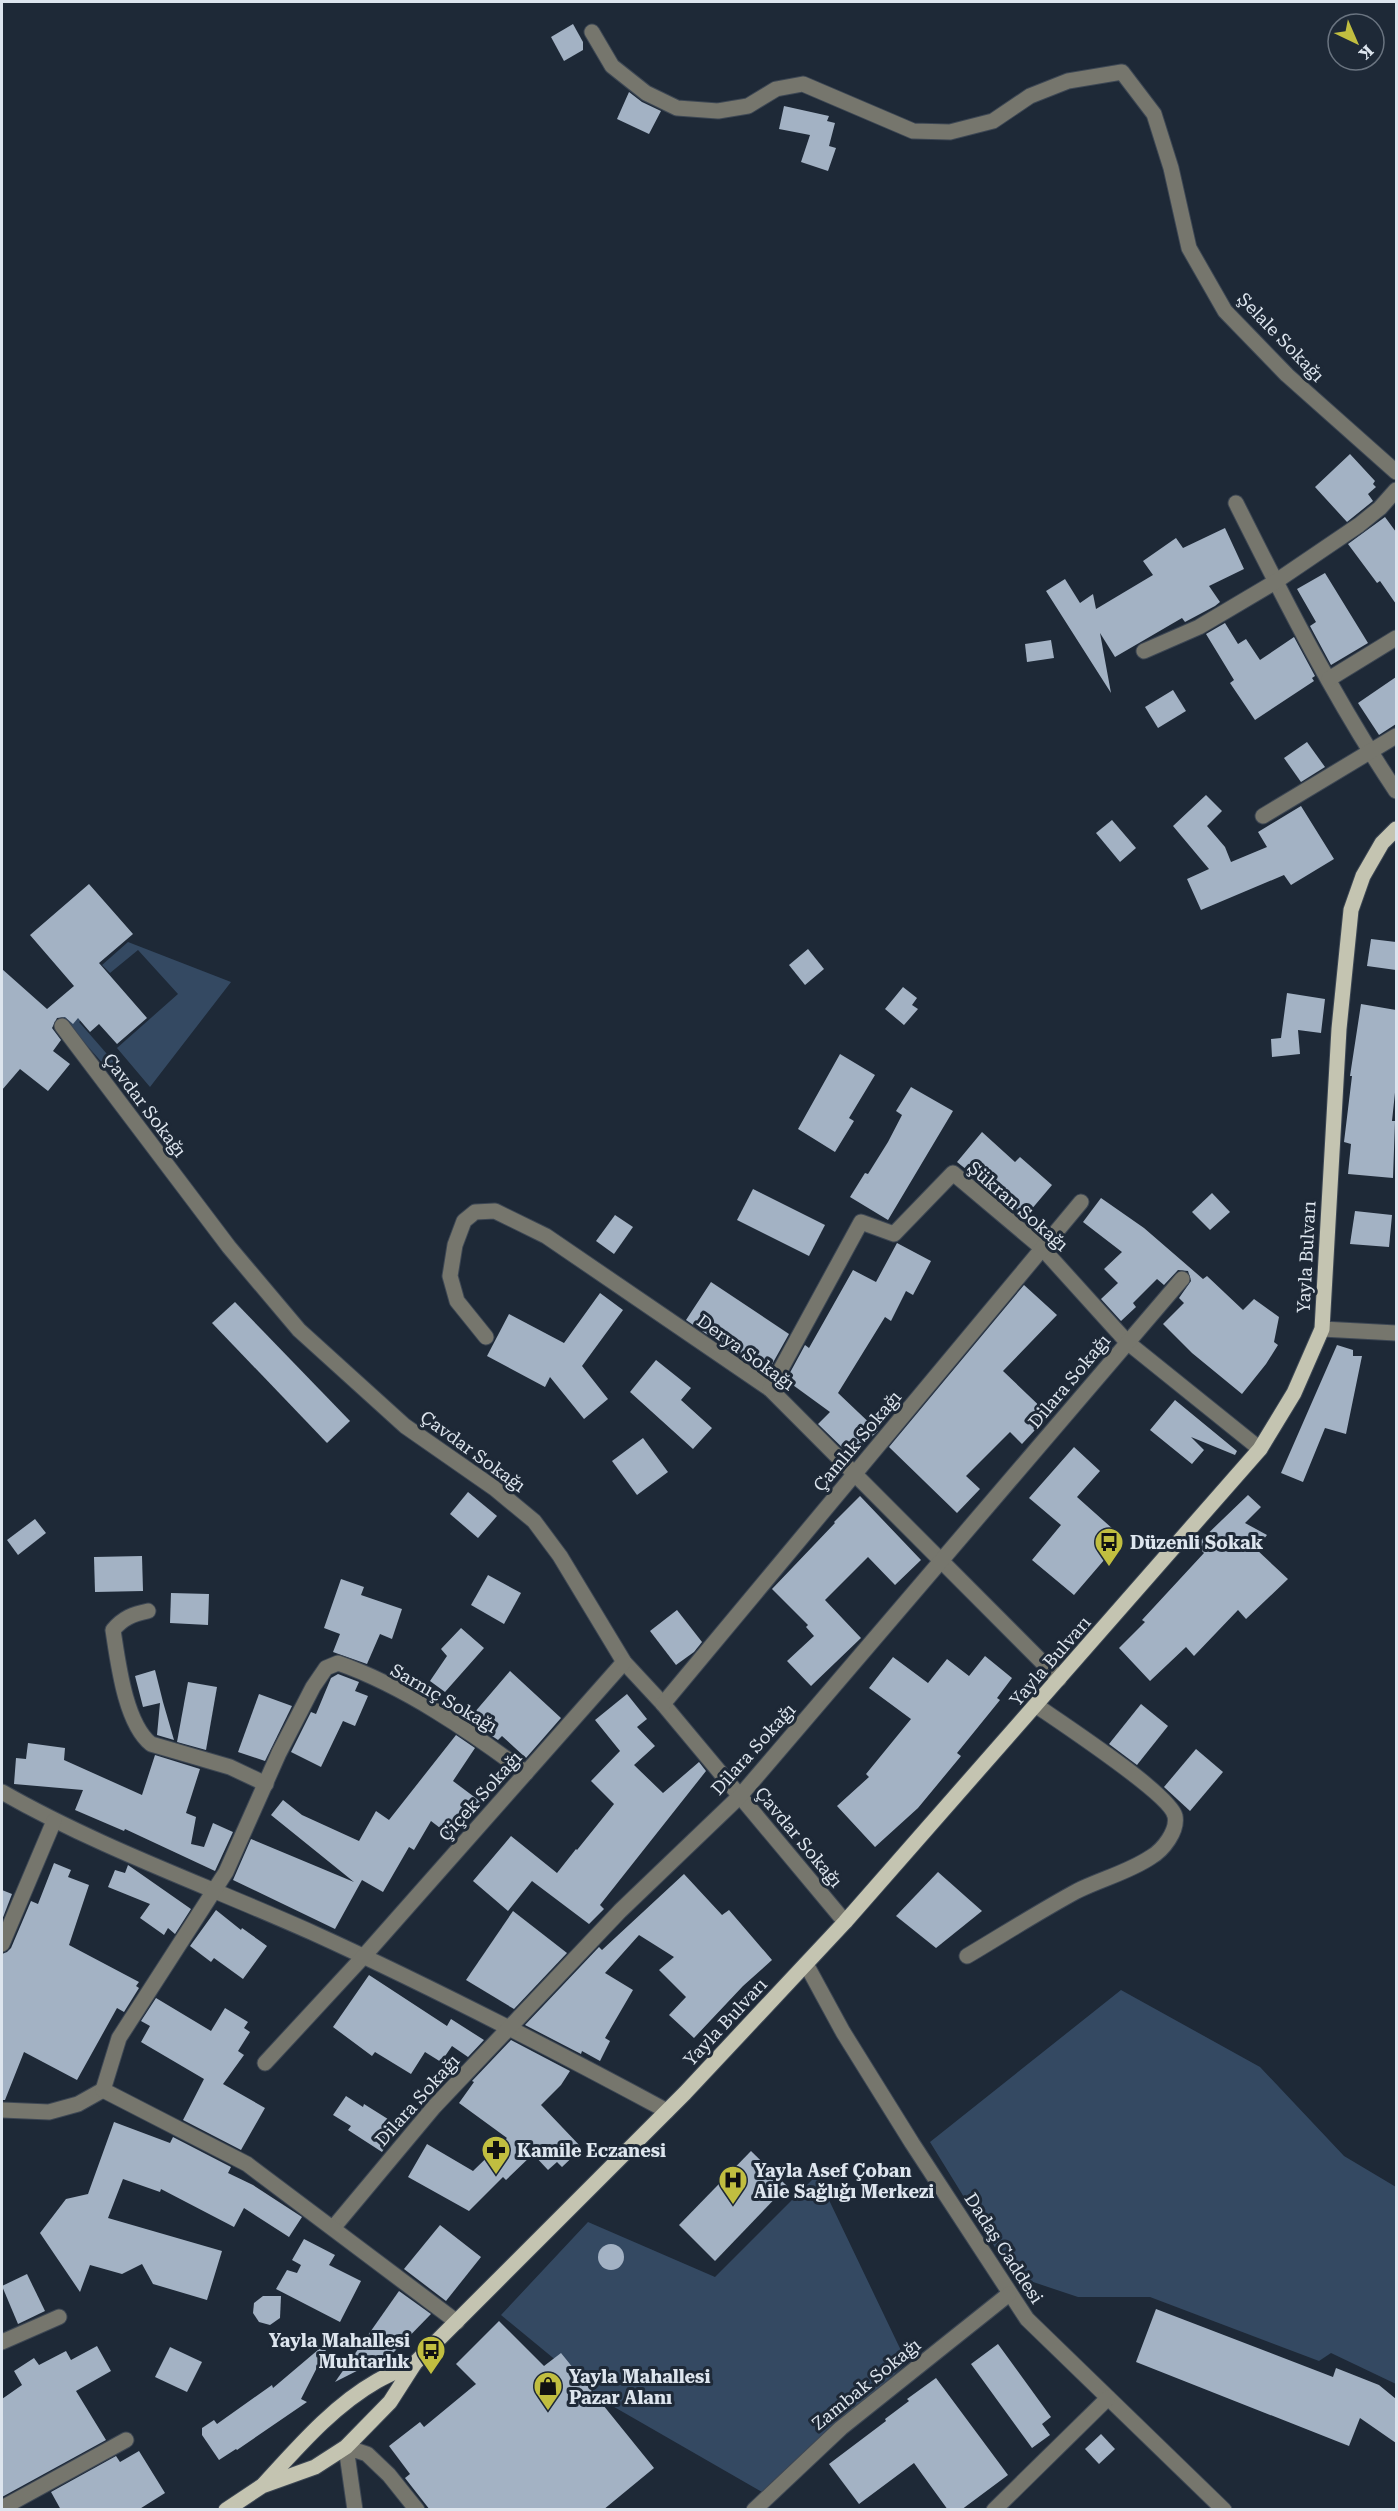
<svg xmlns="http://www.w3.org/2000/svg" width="1398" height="2511" font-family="'Roboto Serif',serif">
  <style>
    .green { fill: #344962 }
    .building { fill: #a3b2c4 }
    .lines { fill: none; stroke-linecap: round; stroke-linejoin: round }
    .minor-casing { stroke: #3d4754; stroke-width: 17 }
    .major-casing { stroke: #3d4754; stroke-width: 17 }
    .minor { stroke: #76766d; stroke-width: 15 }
    .major { stroke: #c4c4b1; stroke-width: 15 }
    .labels { text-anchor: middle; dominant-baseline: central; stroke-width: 6; stroke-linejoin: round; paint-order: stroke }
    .street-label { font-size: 18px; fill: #dde5ee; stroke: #1e2937 }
    .poi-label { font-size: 18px; font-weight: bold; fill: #dde5ee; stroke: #1e2937; text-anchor: start }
  </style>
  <rect width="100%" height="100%" fill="#1e2937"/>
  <!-- green -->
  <g class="green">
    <path d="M128 942 231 982 150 1087 117 1048 178 994 138 950 110 973 102 965Z"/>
    <path d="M55 1009 89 1013 79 1022 142 1094 134 1099Z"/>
    <path d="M1121 1990 1260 2067 1344 2156 1396 2187V2384L1331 2353 1319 2361 1150 2297H1078L1012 2275 930 2142Z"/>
    <path d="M817 2175 907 2363 762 2492 609 2404 501 2315 588 2222 715 2277Z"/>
  </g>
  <!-- building -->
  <g class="building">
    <path d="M573 24 583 42V50L564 61 551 37Z"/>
    <path d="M629 92 642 102 661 111 649 134 617 119Z"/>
    <path d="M784 106 829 116 827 121 835 123 829 146 836 148 828 171 801 162 810 135 779 129Z"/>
    <path d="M1350 454 1375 481 1373 484 1376 487 1368 494 1373 501 1347 522 1315 487Z"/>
    <path d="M1385 517 1396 532V604L1380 581 1377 583 1348 544Z"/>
    <path d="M1225 528 1244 569 1209 586 1220 602 1215 606 1185 622 1182 618 1115 657 1100 633 1111 693 1046 591 1065 579 1080 603 1093 594 1096 609 1153 575 1143 561 1176 538 1183 548Z"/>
    <path d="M1325 573 1368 643 1331 665 1310 626 1316 622 1297 589Z"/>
    <path d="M1225 623 1238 644 1246 639 1260 660 1294 637 1315 676 1312 678 1314 681 1255 720 1230 683 1234 680 1206 634Z"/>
    <path d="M1051 640 1054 658 1027 662 1025 644Z"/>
    <path d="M1396 677V724L1379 735 1358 703Z"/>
    <path d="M1173 690 1186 711 1158 728 1145 707Z"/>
    <path d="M1307 742 1325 767 1301 782 1284 758Z"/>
    <path d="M1206 795 1222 811 1207 826 1225 847 1231 862 1267 847 1258 832 1301 806 1334 859 1291 885 1284 875 1201 910 1187 879 1209 869 1173 826Z"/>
    <path d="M1112 820 1136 848 1120 862 1096 833Z"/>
    <path d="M89 884 133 934 99 963 147 1018 117 1044 99 1024 90 1032 78 1018 73 1024 65 1017 57 1018 52 1028 61 1040 53 1051 70 1064 48 1091 20 1069 2 1090V969L47 1009 74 986 30 935Z"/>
    <path d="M1371 939 1396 942V970L1367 966Z"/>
    <path d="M808 949 824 969 805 985 789 965Z"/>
    <path d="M903 987 917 998 912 1005 918 1009 904 1025 885 1009Z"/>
    <path d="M1287 993 1325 999 1321 1033 1298 1030 1300 1054 1272 1057 1271 1039 1281 1038Z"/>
    <path d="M1361 1004 1396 1010V1083L1392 1121H1395L1393 1178 1348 1174 1351 1144 1344 1142 1352 1076H1350Z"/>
    <path d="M840 1054 875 1075 849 1118 854 1121 835 1152 798 1129Z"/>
    <path d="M911 1087 953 1111 888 1220 850 1197 865 1173 868 1174 888 1142 902 1115 896 1111Z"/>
    <path d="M982 1132 1015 1162 1020 1157 1052 1185 1025 1217 988 1184 987 1186 957 1162Z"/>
    <path d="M753 1189 825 1225 809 1256 737 1220Z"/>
    <path d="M1212 1193 1230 1212 1210 1230 1192 1212Z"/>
    <path d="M1101 1198 1144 1228 1203 1279 1207 1276 1243 1310 1254 1299 1279 1317 1274 1342 1278 1345 1266 1364 1242 1394 1192 1353 1163 1324 1184 1303 1179 1298 1191 1281 1188 1271 1178 1270 1164 1285 1157 1279 1133 1303 1136 1307 1121 1321 1101 1299 1118 1283 1104 1269 1122 1252 1083 1222Z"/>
    <path d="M1355 1211 1392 1215 1389 1247 1350 1244Z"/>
    <path d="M615 1215 633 1227 614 1254 596 1241Z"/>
    <path d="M897 1243 931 1261 913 1295 906 1291 891 1321 885 1317 838 1393 878 1431 851 1456 818 1424 830 1412 786 1380 805 1345 809 1348 853 1270 876 1282Z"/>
    <path d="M711 1282 789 1334 770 1368 763 1363 759 1370 686 1320Z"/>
    <path d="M1024 1285 1057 1315 1003 1371 1049 1415 1022 1444 1010 1432 966 1476 980 1489 957 1513 889 1447Z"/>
    <path d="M600 1293 623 1310 582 1366 608 1399 584 1419 550 1377 545 1387 487 1356 509 1314 564 1343Z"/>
    <path d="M235 1302 350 1421 327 1443 212 1323Z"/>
    <path d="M1337 1345 1353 1350V1356H1362L1346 1434 1325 1428 1303 1482 1281 1473Z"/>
    <path d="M656 1360 691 1388 681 1400 712 1428 693 1449 630 1392Z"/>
    <path d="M1175 1400 1237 1451 1235 1455 1191 1437 1204 1450 1192 1464 1150 1430Z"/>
    <path d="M643 1438 668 1472 637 1495 612 1461Z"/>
    <path d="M1074 1447 1100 1471 1077 1497 1123 1538 1074 1595 1032 1560 1061 1525 1029 1498Z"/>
    <path d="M468 1492 497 1516 478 1538 450 1514Z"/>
    <path d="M1248 1495 1261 1507 1245 1523 1267 1535 1256 1549 1288 1579 1246 1619 1238 1610 1194 1656 1186 1647 1150 1681 1119 1648 1145 1622 1142 1620 1204 1553 1196 1545Z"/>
    <path d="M860 1496 921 1560 895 1585 868 1557 825 1600 861 1638 811 1686 787 1661 814 1636 806 1627 808 1625 772 1589 835 1523 834 1522Z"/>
    <path d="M35 1519 46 1533 18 1555 7 1540Z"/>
    <path d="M142 1556 143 1591 95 1592 94 1557Z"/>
    <path d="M488 1575 521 1593 504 1624 471 1605Z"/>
    <path d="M341 1579 364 1587 361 1595 402 1609 392 1639 380 1634 367 1664 333 1652 340 1634 324 1628Z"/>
    <path d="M171 1593 209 1594 208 1625 170 1623Z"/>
    <path d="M677 1610 702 1642 694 1652 676 1665 650 1631Z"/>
    <path d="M461 1628 484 1648 445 1692 430 1681 447 1656 441 1649Z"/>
    <path d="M985 1656 1012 1678 997 1698 1000 1700 957 1753 961 1756 918 1808 875 1847 837 1806 869 1777 866 1774 911 1719 869 1688 893 1657 928 1683 947 1659 969 1676Z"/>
    <path d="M155 1670 163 1702 174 1740 157 1735 160 1703 143 1707 135 1676Z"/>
    <path d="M510 1671 561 1718 526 1758 502 1736 498 1740 468 1720Z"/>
    <path d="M338 1674 359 1682 355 1691 368 1696 355 1726 343 1721 321 1767 291 1752 311 1712 316 1714 331 1678Z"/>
    <path d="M188 1682 217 1687 206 1750 177 1742Z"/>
    <path d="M259 1694 292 1706 265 1761 238 1752Z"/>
    <path d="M627 1694 647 1719 637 1727 655 1746 634 1765 663 1793 699 1762 706 1771 600 1905 604 1909 589 1924 532 1881 508 1911 473 1881 511 1836 557 1873 576 1849 577 1850 614 1804 591 1781 620 1751 595 1720Z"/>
    <path d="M1141 1704 1168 1726 1137 1765 1109 1744Z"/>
    <path d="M456 1735 475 1748 453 1781 481 1802 453 1838 431 1821 414 1850 409 1847 383 1892 362 1880 335 1929 233 1880 251 1839 354 1882 271 1815 283 1800 302 1815 359 1841 376 1811 389 1820Z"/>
    <path d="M28 1743 65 1748 64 1760 142 1795 155 1755 200 1769 186 1813 196 1817 191 1844 204 1847 213 1823 233 1832 215 1871 125 1829 124 1831 75 1810 83 1790 14 1784 16 1758 26 1759Z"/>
    <path d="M1196 1749 1223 1772 1190 1811 1164 1787Z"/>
    <path d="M54 1863 71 1870 68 1877 89 1885 69 1945 139 1982 136 1986 139 1988 124 2012 117 2008 77 2080 24 2052 5 2100H2V1954L7 1952 11 1948 31 1901 38 1904Z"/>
    <path d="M128 1865 191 1909 175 1934 168 1928 164 1935 140 1918 150 1904 108 1887 115 1870 125 1873Z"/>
    <path d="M938 1872 982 1911 936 1948 896 1916Z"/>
    <path d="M684 1874 722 1915 729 1910 772 1960 743 1986 694 2038 669 2015 686 1997 659 1970 674 1957 639 1935 605 1973 633 1990 605 2038 610 2041 600 2061 582 2051 581 2054 525 2025 599 1947 602 1950Z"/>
    <path d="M2 1890 12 1894 2 1920Z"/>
    <path d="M216 1910 241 1930 242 1928 267 1946 243 1979 214 1958 211 1962 190 1946Z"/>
    <path d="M513 1911 567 1953 514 2009 466 1980Z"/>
    <path d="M369 1975 447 2026 451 2019 484 2040 468 2057 452 2046 441 2062 425 2052 411 2074 375 2052 372 2056 333 2027Z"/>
    <path d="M156 1998 211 2031 225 2008 248 2022 244 2028 250 2032 238 2051 244 2055 223 2084 265 2108 241 2150 183 2120 204 2079 141 2042 150 2026 141 2021Z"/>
    <path d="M511 2040 570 2071 561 2085 541 2105 582 2148 562 2167 557 2162 548 2170 533 2154 506 2180 503 2177 469 2211 408 2177 427 2144 473 2171 507 2138 459 2103 474 2082 472 2081Z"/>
    <path d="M346 2096 363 2107 364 2104 399 2126 382 2152 348 2130 351 2126 333 2115Z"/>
    <path d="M114 2122 170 2143 173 2137 231 2167 228 2173 253 2185 302 2217 289 2237 244 2208 234 2227 161 2189 160 2192 123 2179 108 2218 222 2251 207 2300 153 2284 142 2264 122 2274 90 2265 80 2292 40 2233 66 2199 88 2194Z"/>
    <path d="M751 2151 787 2186 715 2261 679 2225Z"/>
    <path d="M440 2225 481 2257 446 2301 404 2269Z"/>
    <path d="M304 2239 335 2255 329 2265 361 2281 340 2322 276 2289 287 2270 297 2273 301 2265 292 2260Z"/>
    <circle cx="611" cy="2257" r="13"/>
    <path d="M27 2274 45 2311 18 2324 2 2286Z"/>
    <path d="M399 2291 431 2314 394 2352 335 2382Z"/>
    <path d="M263 2296H281L280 2318 270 2325 259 2322 253 2313 254 2303Z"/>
    <path d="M1156 2309 1333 2377 1336 2368 1379 2385 1396 2399V2443L1360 2418 1349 2446 1136 2362Z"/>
    <path d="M499 2321 544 2366 561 2353 654 2468 603 2510H430L405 2478 410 2474 389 2446 420 2422 424 2427 476 2384 456 2364Z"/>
    <path d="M332 2338 301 2399 307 2402 237 2450 236 2449 219 2460 202 2435V2428L214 2420 217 2424 272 2385 273 2388Z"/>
    <path d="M998 2344 1051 2417 1042 2424 1050 2435 1032 2448 971 2364Z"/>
    <path d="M97 2346 111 2371 76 2391 106 2440 2 2497V2399L22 2385 14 2371 34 2358 39 2365 66 2351 71 2360Z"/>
    <path d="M170 2347 202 2362 187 2392 155 2377Z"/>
    <path d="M936 2378 1008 2475 961 2510H948L914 2463 859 2504 829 2464 886 2421 885 2419 909 2401 907 2399Z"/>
    <path d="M1101 2434 1115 2449 1099 2464 1085 2449Z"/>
    <path d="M139 2451 165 2493 138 2510H61L51 2492 116 2456 120 2462Z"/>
  </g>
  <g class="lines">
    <!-- minor casing -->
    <g class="minor-casing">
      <g id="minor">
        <path d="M592 32 612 66 646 93 677 108 718 111 748 106 776 89 803 84 913 131 950 132 993 121 1030 96 1068 81 1122 72 1154 114 1171 168 1189 248 1225 311 1287 375 1396 472"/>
        <path d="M1236 503C1285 601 1335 700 1396 791"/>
        <path d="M1144 651 1199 627 1275 582 1359 525 1380 508 1396 490"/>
        <path d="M1329 679 1396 638"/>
        <path d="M1263 816 1396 736"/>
        <path d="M62 1026 229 1247 299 1330 405 1426 494 1488 534 1521 560 1556 624 1662 663 1704 845 1922"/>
        <path d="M1322 1329 1396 1333"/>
        <path d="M486 1337 457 1301 450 1276 455 1245 464 1221 475 1212 495 1211 546 1236 770 1389 1059 1679"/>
        <path d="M770 1389 861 1222 894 1234 953 1173 1042 1248 1127 1342 1260 1449"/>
        <path d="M148 1611C133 1614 123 1618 113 1630 118 1662 125 1723 151 1744L230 1767 266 1784"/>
        <path d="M663 1704 1081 1202"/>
        <path d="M2 1792C98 1847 208 1886 311 1932 432 1987 550 2048 667 2111"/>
        <path d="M2 1944 54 1821"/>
        <path d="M967 1956C1004 1934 1040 1911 1077 1891 1101 1879 1129 1872 1151 1857 1163 1850 1178 1831 1175 1816 1170 1794 1060 1722 1037 1706"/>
        <path d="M806 1964 843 2032 912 2143 1027 2319 1224 2510"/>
        <path d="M265 2063 364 1956 624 1662"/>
        <path d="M2 2110 49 2112 78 2104 103 2090"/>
        <path d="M333 2228 434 2107 620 1911 740 1796 1182 1279"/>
        <path d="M457 2322 247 2164 103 2090 119 2038 226 1872 279 1753 313 1687 326 1668 338 1663C404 1686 471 1732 526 1773"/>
        <path d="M2 2342 59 2317"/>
        <path d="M2 2508 126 2440"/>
        <path d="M355 2510 346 2447 367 2454 389 2475 417 2510"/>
        <path d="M754 2510 841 2428 1009 2294"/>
        <path d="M994 2510 1108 2398"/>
      </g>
    </g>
    <!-- major casing -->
    <g class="major-casing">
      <g id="major">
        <path d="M264 2484C298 2447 333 2406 377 2381 389 2374 402 2369 415 2363"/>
        <path d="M226 2510 262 2486 315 2467 346 2447 390 2402 415 2363 685 2093 845 1922 1260 1449 1294 1393 1322 1329 1339 1029 1351 910 1363 876 1382 843 1396 829"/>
      </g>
    </g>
    <!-- minor -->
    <use href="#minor" class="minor"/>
    <!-- major -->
    <use href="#major" class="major"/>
  </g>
  <!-- icons -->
  <defs>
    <g id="bus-pin" transform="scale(1.5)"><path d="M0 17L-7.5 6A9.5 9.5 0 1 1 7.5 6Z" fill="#c1be40" stroke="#1e2937"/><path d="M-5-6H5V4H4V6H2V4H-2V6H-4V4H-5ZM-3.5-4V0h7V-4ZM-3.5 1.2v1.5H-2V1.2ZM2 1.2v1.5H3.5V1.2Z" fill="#111"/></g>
    <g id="pharmacy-pin" transform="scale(1.5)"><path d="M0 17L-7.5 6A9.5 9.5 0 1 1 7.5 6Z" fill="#c1be40" stroke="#1e2937"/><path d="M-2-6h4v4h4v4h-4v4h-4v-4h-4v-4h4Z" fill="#111"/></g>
    <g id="hospital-pin" transform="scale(1.5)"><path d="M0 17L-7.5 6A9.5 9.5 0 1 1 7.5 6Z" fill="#c1be40" stroke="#1e2937"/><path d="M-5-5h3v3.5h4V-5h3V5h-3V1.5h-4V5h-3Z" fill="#111"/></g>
    <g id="shop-pin" transform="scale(1.5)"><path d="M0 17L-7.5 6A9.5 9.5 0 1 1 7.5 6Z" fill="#c1be40" stroke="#1e2937"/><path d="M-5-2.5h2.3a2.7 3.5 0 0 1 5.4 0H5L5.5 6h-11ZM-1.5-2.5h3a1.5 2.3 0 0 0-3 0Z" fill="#111"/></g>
  </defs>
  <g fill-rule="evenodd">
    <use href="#bus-pin" x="1109" y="1542"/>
    <use href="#pharmacy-pin" x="496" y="2150"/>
    <use href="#hospital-pin" x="733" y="2180"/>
    <use href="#bus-pin" x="431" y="2350"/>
    <use href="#shop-pin" x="548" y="2386"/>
  </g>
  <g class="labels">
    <!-- street labels -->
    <g class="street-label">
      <text transform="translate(1281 337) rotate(46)">Şelale Sokağı</text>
      <text transform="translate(145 1105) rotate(53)">Çavdar Sokağı</text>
      <text transform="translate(1018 1206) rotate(41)">Şükran Sokağı</text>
      <text transform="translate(1306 1257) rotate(-87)">Yayla Bulvarı</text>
      <text transform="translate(746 1352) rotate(36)">Derya Sokağı</text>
      <text transform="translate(1069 1381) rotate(-50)">Dilara Sokağı</text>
      <text transform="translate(857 1441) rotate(-50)">Çamlık Sokağı</text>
      <text transform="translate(473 1451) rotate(36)">Çavdar Sokağı</text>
      <text transform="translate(1050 1661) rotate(-49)">Yayla Bulvarı</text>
      <text transform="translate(444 1698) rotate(30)">Sarnıç Sokağı</text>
      <text transform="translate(753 1749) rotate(-48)">Dilara Sokağı</text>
      <text transform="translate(480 1796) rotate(-48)">Çiçek Sokağı</text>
      <text transform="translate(799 1837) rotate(50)">Çavdar Sokağı</text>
      <text transform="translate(725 2022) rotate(-47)">Yayla Bulvarı</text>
      <text transform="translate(417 2100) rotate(-48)">Dilara Sokağı</text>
      <text transform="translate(1004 2248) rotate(57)">Dadaş Caddesi</text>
      <text transform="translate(866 2384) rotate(-39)">Zambak Sokağı</text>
    </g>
    <!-- poi labels -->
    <g class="poi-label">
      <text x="1130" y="1542">Düzenli Sokak</text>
      <text x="517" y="2150">Kamile Eczanesi</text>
      <text x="754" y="2170">Yayla Asef Çoban<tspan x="754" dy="21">Aile Sağlığı Merkezi</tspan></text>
      <text x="410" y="2340" text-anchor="end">Yayla Mahallesi<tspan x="410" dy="21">Muhtarlık</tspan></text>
      <text x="569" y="2376">Yayla Mahallesi<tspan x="569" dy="21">Pazar Alanı</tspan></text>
    </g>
  </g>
  <!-- border -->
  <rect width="1398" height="2511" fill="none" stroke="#dde5ee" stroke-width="6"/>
  <!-- north arrow -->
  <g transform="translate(1356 42) rotate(136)"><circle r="28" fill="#1e2937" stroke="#6a7480" stroke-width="1.5"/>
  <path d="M0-4.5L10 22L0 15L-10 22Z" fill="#c1be40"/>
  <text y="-9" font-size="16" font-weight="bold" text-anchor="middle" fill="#dde5ee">K</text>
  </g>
</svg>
